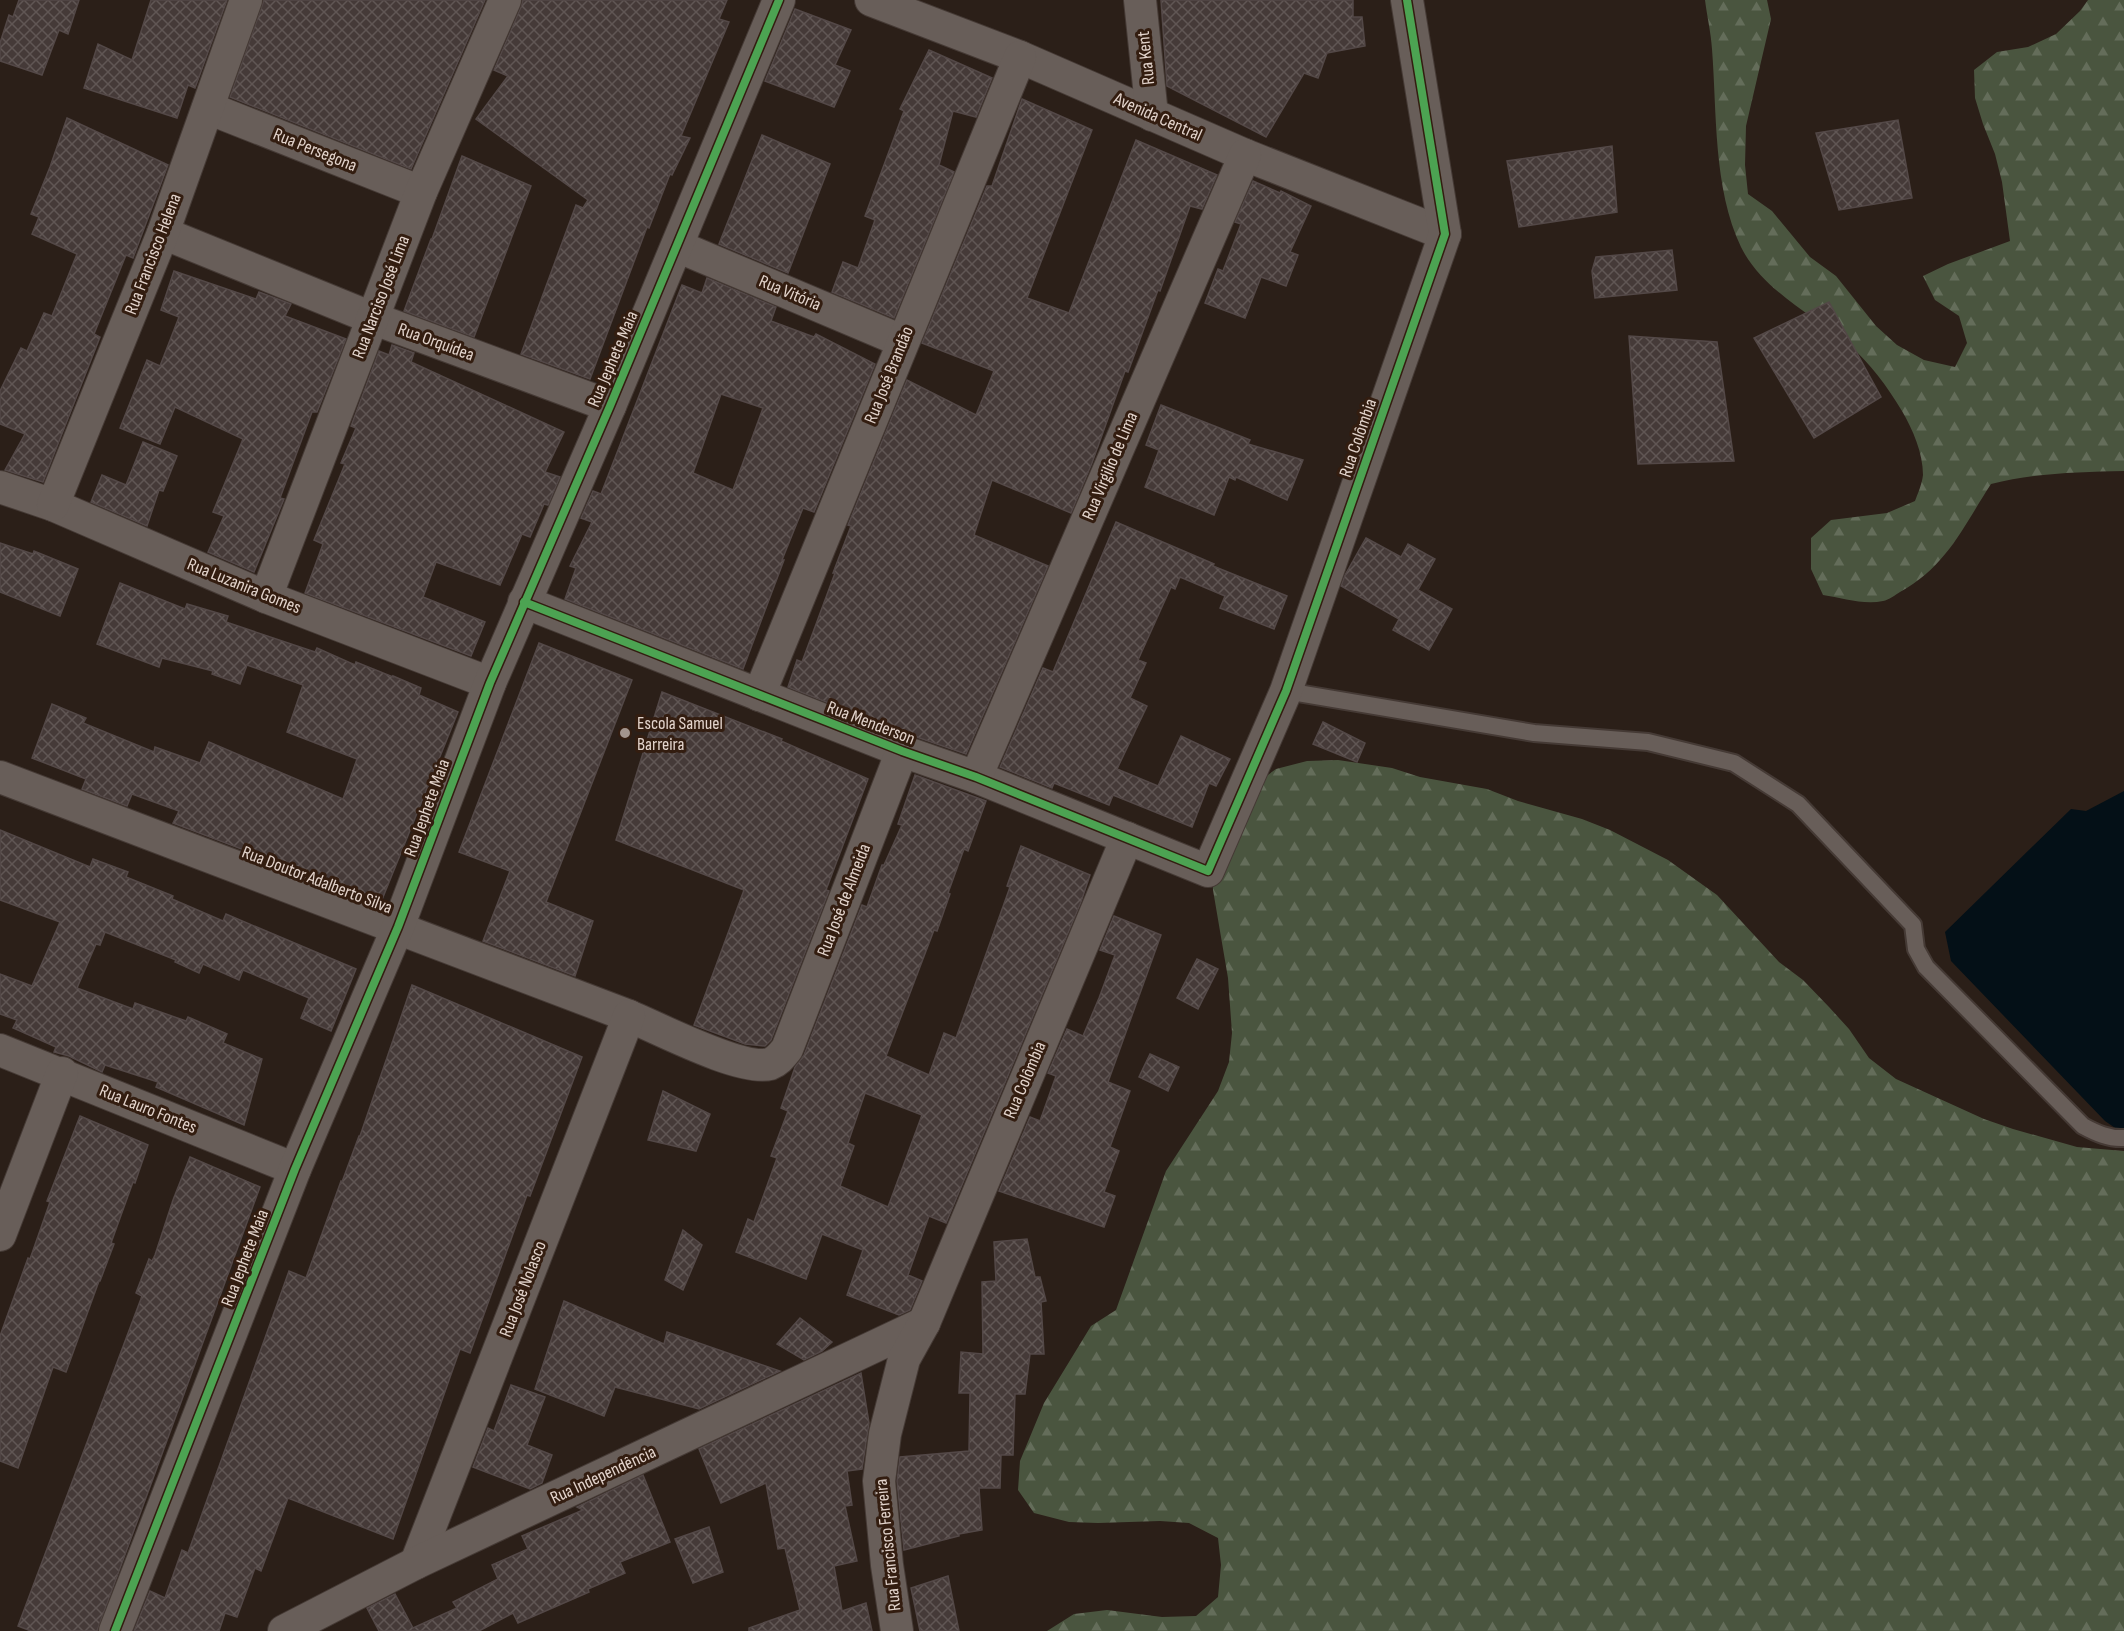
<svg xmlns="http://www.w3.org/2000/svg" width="2124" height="1631" font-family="'Sofia Sans Condensed',sans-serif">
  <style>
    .forest { fill: url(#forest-firs) }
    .water { fill: #041017 }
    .building { fill: url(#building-cross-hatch); stroke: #534847; stroke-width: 1.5; fill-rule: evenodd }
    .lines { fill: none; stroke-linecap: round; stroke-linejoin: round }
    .service-casing { stroke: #453a35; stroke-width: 20 }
    .minor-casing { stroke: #453a35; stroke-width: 34 }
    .service { stroke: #685e59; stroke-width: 16 }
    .minor { stroke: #685e59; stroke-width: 32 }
    .cycleway-casing { stroke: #331d10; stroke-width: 11 }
    .cycleway { stroke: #4ca352; stroke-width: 8 }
    .poi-dot { fill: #a3958d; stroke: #331d10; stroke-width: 2 }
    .labels { text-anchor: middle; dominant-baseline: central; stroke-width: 6; stroke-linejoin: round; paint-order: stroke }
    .street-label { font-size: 18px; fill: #e3d4cc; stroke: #331d10 }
    .poi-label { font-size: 18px; fill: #e3d4cc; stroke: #331d10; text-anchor: start }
  </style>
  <defs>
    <pattern id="forest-firs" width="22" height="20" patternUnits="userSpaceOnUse" patternTransform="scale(1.5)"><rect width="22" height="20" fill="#4a553f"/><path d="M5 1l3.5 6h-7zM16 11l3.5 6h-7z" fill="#646d5a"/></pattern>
    <pattern id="building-cross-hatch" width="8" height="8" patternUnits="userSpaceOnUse" patternTransform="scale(1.5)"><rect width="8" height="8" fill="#453a38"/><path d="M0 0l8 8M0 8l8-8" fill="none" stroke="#605654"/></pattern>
  </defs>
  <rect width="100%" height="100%" fill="#2b1f18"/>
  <!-- forest -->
  <g class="forest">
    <path d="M1705 0H1767L1771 19 1746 126 1745 165 1748 194 1772 211 1810 257 1836 276 1876 326 1897 345 1924 360 1955 367 1967 343 1959 316 1935 300 1923 276 1948 264 2010 241 2002 182 1995 154 1983 124 1975 98 1974 70 1997 52 2028 47 2056 34 2080 11 2088 0H2124V471C2079 472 2035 473 1991 484 1963 527 1947 566 1900 592 1895 595 1889 600 1883 601 1864 605 1842 598 1823 595L1811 569V538L1831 520 1887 513 1915 501C1918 493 1922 484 1923 475 1923 453 1913 430 1902 411 1887 386 1870 363 1848 344 1812 314 1762 290 1741 247 1713 188 1717 113 1712 49 1711 33 1707 16 1705 0Z"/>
    <path d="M1338 760 1392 768 1420 777 1487 789 1518 801 1582 819 1610 830 1668 860 1717 895 1779 962 1803 980 1829 1007 1849 1029 1869 1058 1896 1079 1984 1119 2013 1129 2077 1147 2124 1151V1631H1047L1074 1614 1107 1610 1162 1617 1196 1616 1218 1597 1221 1565 1218 1538 1189 1523 1160 1521 1098 1523 1069 1522 1034 1513 1018 1490 1020 1461 1044 1403 1091 1326 1116 1310 1166 1171 1218 1091 1229 1062 1232 1033 1228 978 1213 890 1212 863 1254 785 1276 769 1307 761Z"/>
  </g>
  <!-- water -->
  <path class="water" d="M2124 791V1131L2121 1132 2105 1121 1951 961 1945 932 2071 809 2086 811Z"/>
  <!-- building -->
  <g class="building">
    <path d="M19 0H79L68 34 59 30 42 75 0 61V43L9 15 13 17Z"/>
    <path d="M151 0H227L195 88 188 85 177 118 84 88 98 44 132 60Z"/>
    <path d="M264 0H485L411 169 230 97Z"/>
    <path d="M523 0H727L719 19 729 22 681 136 690 138 672 175 670 174 649 228 647 227 590 379 521 354 576 205 583 208 588 200 476 119 508 76 494 70 521 7Z"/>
    <path d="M1161 0H1353V17H1362L1365 46 1327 53 1318 78 1304 73 1266 137 1167 86Z"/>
    <path d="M795 9 851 30 835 65 850 71 834 107 765 81Z"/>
    <path d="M929 50 992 78 976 117 953 111 939 165 954 172 894 318 832 292 843 262 858 268 875 220 865 216 904 111 900 109Z"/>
    <path d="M1022 99 1092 130 1027 298 1069 313 1136 140 1217 175 1202 209 1190 206 1160 291 1158 290 1128 372 1125 371 1092 463 1071 513 992 480 974 535 1048 566 966 754 908 734 788 687 797 660 802 662 835 573H833L851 526 848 525 907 380 976 415 994 371 922 343 987 186H992Z"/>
    <path d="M67 118 168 165 133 258 126 255 94 334 100 337 43 482 5 470 25 434 0 424V391L21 348 27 351 44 313 52 316 77 254 32 234 39 217 31 214 50 167Z"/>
    <path d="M1898 120 1912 198 1839 210 1816 133Z"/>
    <path d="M762 135 830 164 788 273 719 244Z"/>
    <path d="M1612 146 1617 212 1519 227 1507 161Z"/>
    <path d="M462 156 531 186 474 337 404 311 431 239H432Z"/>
    <path d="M1253 181 1280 193 1281 191 1311 206 1290 252 1298 255 1286 286 1261 277 1245 318 1205 303 1218 269 1223 271 1241 224 1235 222Z"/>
    <path d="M1672 250 1677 290 1595 298 1592 271 1596 257Z"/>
    <path d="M174 271 256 299 259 292 291 304 285 316 346 339 317 412H312L280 498 284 499 254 572 208 552 224 516 213 512 243 439 175 407 160 444 120 428 147 360 160 366 179 317 161 310Z"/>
    <path d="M707 278 776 307 771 321 814 337 816 334 875 364 814 512 803 508 782 560H784L743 669 565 599 576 568 570 566 592 522 581 518 593 491 601 494 682 285 702 293ZM721 394 763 408 733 490 693 473Z"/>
    <path d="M1829 302 1881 397 1814 438 1754 338Z"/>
    <path d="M1629 336 1717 342 1734 461 1638 464Z"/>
    <path d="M392 345 414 353 411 362 564 432 545 472 560 477 548 505 544 504 530 537 522 534 500 585 436 562 423 597 485 622 471 656 305 593 323 544 314 540 345 464 341 463 356 428 351 426 379 351 389 355Z"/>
    <path d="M1161 405 1250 440 1248 444 1303 460 1287 500 1236 477 1235 480 1229 477 1214 515 1145 487 1159 450 1146 445Z"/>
    <path d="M143 442 177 456 163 491 159 490 147 526 91 502 102 475 126 485Z"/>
    <path d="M1116 522 1214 564 1213 566 1287 596 1274 629 1220 608 1225 596 1180 577 1175 589 1171 587 1138 660 1146 663 1130 698 1147 706 1117 769 1158 786 1181 736 1230 759 1216 786 1209 783 1192 827 1113 795 1109 805 1054 783 1052 788 1000 767 1043 668 1053 672Z"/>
    <path d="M1366 538 1401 557 1408 544 1435 559 1418 590 1452 609 1429 650 1393 630 1399 619 1341 586 1345 575Z"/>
    <path d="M0 543 33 554 34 551 78 569 60 616 0 592Z"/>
    <path d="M120 583 185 609 187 604 228 616 226 622 315 652 317 648 355 665 356 662 393 677V676L421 688 419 695 458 712 381 902 173 823 179 811 132 794 127 806 82 789 86 779 32 758 52 704 86 718 83 723 154 752 155 747 200 763 209 742 343 799 357 759 287 732 303 685 247 665 240 684 212 674 213 671 162 658 159 667 97 644Z"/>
    <path d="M539 643 632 680 546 902 593 921 575 976 483 941 510 871 459 852Z"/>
    <path d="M662 692 782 739 781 741 868 779 826 890 829 891 771 1040 765 1046 745 1044 694 1025 744 890 616 840Z"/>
    <path d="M1323 722 1365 743 1357 762 1313 744Z"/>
    <path d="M915 775 986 801 968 851 964 849 948 893 950 894 937 931 934 930 886 1056 929 1075 944 1033 956 1038 1010 887 1007 886 1021 846 1090 875 1081 902 946 1223 929 1216 908 1275 922 1281 910 1310 899 1315 847 1295 863 1250 822 1234 806 1279 736 1252 748 1219 754 1222 777 1158 771 1156 788 1111 781 1108 795 1067 804 1055 862 905 867 907 882 865H884L902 825 898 824ZM865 1093 922 1115 888 1207 840 1186 854 1146 848 1143Z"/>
    <path d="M0 830 90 867 93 859 128 872 126 877 173 896 172 899 223 921 226 914 356 969 331 1031 301 1018 309 998 243 970 239 980 203 964 199 973 175 962 176 960 105 932 100 945 96 944 77 988 133 1009 135 1003 186 1021 188 1017 227 1034 223 1043 262 1059 244 1125 156 1087 158 1082 105 1065 102 1072 69 1056 54 1052 56 1047 13 1028 17 1020 0 1014V974L32 986 60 922 0 900Z"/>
    <path d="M1114 916 1161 935 1108 1082 1130 1091 1110 1147 1119 1151 1104 1192 1115 1196 1104 1227 999 1191 1030 1117 1040 1121 1056 1076 1048 1073 1067 1029 1083 1036 1099 998 1115 955 1100 950Z"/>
    <path d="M1197 959 1218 969 1198 1009 1177 998Z"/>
    <path d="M412 985 582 1057 530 1196 527 1195 470 1353 460 1349 393 1539 288 1498 261 1571 255 1568 237 1617 225 1613 219 1631H134L150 1591 165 1598 182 1550 188 1553 289 1271 306 1278 341 1181 342 1182 359 1136H360Z"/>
    <path d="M1150 1054 1179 1067 1168 1091 1139 1077Z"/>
    <path d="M663 1091 710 1114 696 1151 648 1140Z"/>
    <path d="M80 1116 148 1145 135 1183 133 1182 111 1243 114 1244 100 1281H99L66 1372 53 1367 18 1468 0 1461V1336L28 1258 30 1259 50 1202 47 1201Z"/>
    <path d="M190 1157 260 1187 97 1631H31L18 1626 142 1296 136 1293 149 1259 152 1261 155 1255 173 1200Z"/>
    <path d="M683 1230 702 1245 683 1290 665 1280Z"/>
    <path d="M1027 1239 1035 1277H1040L1046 1301 1041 1302 1044 1354H1030L1025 1394H1015L1013 1455H1001L1000 1488H979L982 1530 959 1534V1536L904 1550 897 1481 900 1457 969 1451 970 1393H959L961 1352 983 1354 982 1282 996 1281 994 1242Z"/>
    <path d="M564 1301 664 1344 667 1332 780 1371 699 1409 615 1387 604 1416 535 1389Z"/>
    <path d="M800 1318 832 1342 822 1351 804 1360 777 1344Z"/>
    <path d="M861 1373 869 1423 862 1469 847 1471 852 1505 845 1506 857 1561 834 1566 842 1611 866 1603 872 1631H749V1628L800 1610 785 1548 778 1549 766 1483 721 1503 699 1449Z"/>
    <path d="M511 1385 545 1397 527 1445 552 1455 542 1483 530 1489 473 1467 488 1428 494 1431Z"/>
    <path d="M643 1475 670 1542 620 1562 625 1573 588 1589 589 1592 518 1623 513 1613 479 1631H379L367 1608 395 1594 413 1628 457 1608 453 1602 498 1579 492 1565 528 1549 522 1536 583 1510 577 1507Z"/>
    <path d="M709 1527 723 1572 693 1583 675 1539Z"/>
    <path d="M948 1576 959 1631H920L911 1588Z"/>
  </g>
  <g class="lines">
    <!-- service casing -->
    <g class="service-casing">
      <path id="service" d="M1286 691 1534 733 1648 742 1734 763 1798 804 1913 925 1916 949 1926 967 2083 1126C2096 1133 2109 1139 2124 1138"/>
    </g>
    <!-- minor casing -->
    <g class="minor-casing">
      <g id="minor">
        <path d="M871 0 1020 57 1245 155 1445 234"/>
        <path d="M1140 0 1152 115"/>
        <path d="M208 108 421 192"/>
        <path d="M163 233 372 318 610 406"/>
        <path d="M677 246 902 341"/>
        <path d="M0 487 53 505 266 597 490 683"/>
        <path d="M53 505 163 233 246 0"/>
        <path d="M266 597 421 192 505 0"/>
        <path d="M524 602 902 751 976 777 1208 871 1286 691 1445 234 1407 0"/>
        <path d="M759 695 1020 57"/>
        <path d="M0 777 629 1016C658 1028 742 1072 770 1064 778 1061 782 1055 787 1049L902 751"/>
        <path d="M976 777 1245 155"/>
        <path d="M0 1050 295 1169"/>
        <path d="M0 1235 62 1073"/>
        <path d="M416 1563 629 1016"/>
        <path d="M115 1631 295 1169 398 927 490 683 610 406 779 0"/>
        <path d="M284 1631 416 1563 924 1323"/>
        <path d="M897 1631 887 1565 879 1481 885 1434 904 1359 924 1323 1127 838"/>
      </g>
    </g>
    <!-- service -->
    <use href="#service" class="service"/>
    <!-- minor -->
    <use href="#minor" class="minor"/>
    <!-- cycleway casing -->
    <g class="cycleway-casing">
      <g id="cycleway">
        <path d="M524 602 902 751 976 777 1208 871 1286 691 1445 234 1407 0"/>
        <path d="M115 1631 295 1169 398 927 490 683 610 406 779 0"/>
      </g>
    </g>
    <!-- cycleway -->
    <use href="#cycleway" class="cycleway"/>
  </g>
  <!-- markers -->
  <circle class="poi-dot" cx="625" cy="733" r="6"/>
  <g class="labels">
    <!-- street labels -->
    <g class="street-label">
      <text transform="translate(1146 58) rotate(-96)">Rua Kent</text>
      <text transform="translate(1158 117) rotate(24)">Avenida Central</text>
      <text transform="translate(315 150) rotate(22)">Rua Persegona</text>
      <text transform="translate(153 254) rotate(-69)">Rua Francisco Helena</text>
      <text transform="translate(790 293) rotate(23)">Rua Vitória</text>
      <text transform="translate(381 297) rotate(-69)">Rua Narciso José Lima</text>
      <text transform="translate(436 342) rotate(20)">Rua Orquídea</text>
      <text transform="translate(613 359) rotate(-67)">Rua Jephete Maia</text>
      <text transform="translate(889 375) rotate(-68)">Rua José Brandão</text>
      <text transform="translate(1358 438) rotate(-71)">Rua Colômbia</text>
      <text transform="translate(1110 466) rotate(-67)">Rua Virgilío de Lima</text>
      <text transform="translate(244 586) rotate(22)">Rua Luzanira Gomes</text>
      <text transform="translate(871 723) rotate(21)">Rua Menderson</text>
      <text transform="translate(427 808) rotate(-70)">Rua Jephete Maia</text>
      <text transform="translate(317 880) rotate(21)">Rua Doutor Adalberto Silva</text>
      <text transform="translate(844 900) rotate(-69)">Rua José de Almeida</text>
      <text transform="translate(1025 1080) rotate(-67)">Rua Colômbia</text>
      <text transform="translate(148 1109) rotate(22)">Rua Lauro Fontes</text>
      <text transform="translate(245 1258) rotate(-69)">Rua Jephete Maia</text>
      <text transform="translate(523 1289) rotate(-69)">Rua José Nolasco</text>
      <text transform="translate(603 1475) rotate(-25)">Rua Independência</text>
      <text transform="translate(888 1545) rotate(-96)">Rua Francisco Ferreira</text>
    </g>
    <!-- poi labels -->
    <g class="poi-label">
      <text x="637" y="723">Escola Samuel<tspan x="637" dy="21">Barreira</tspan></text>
    </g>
  </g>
</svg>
